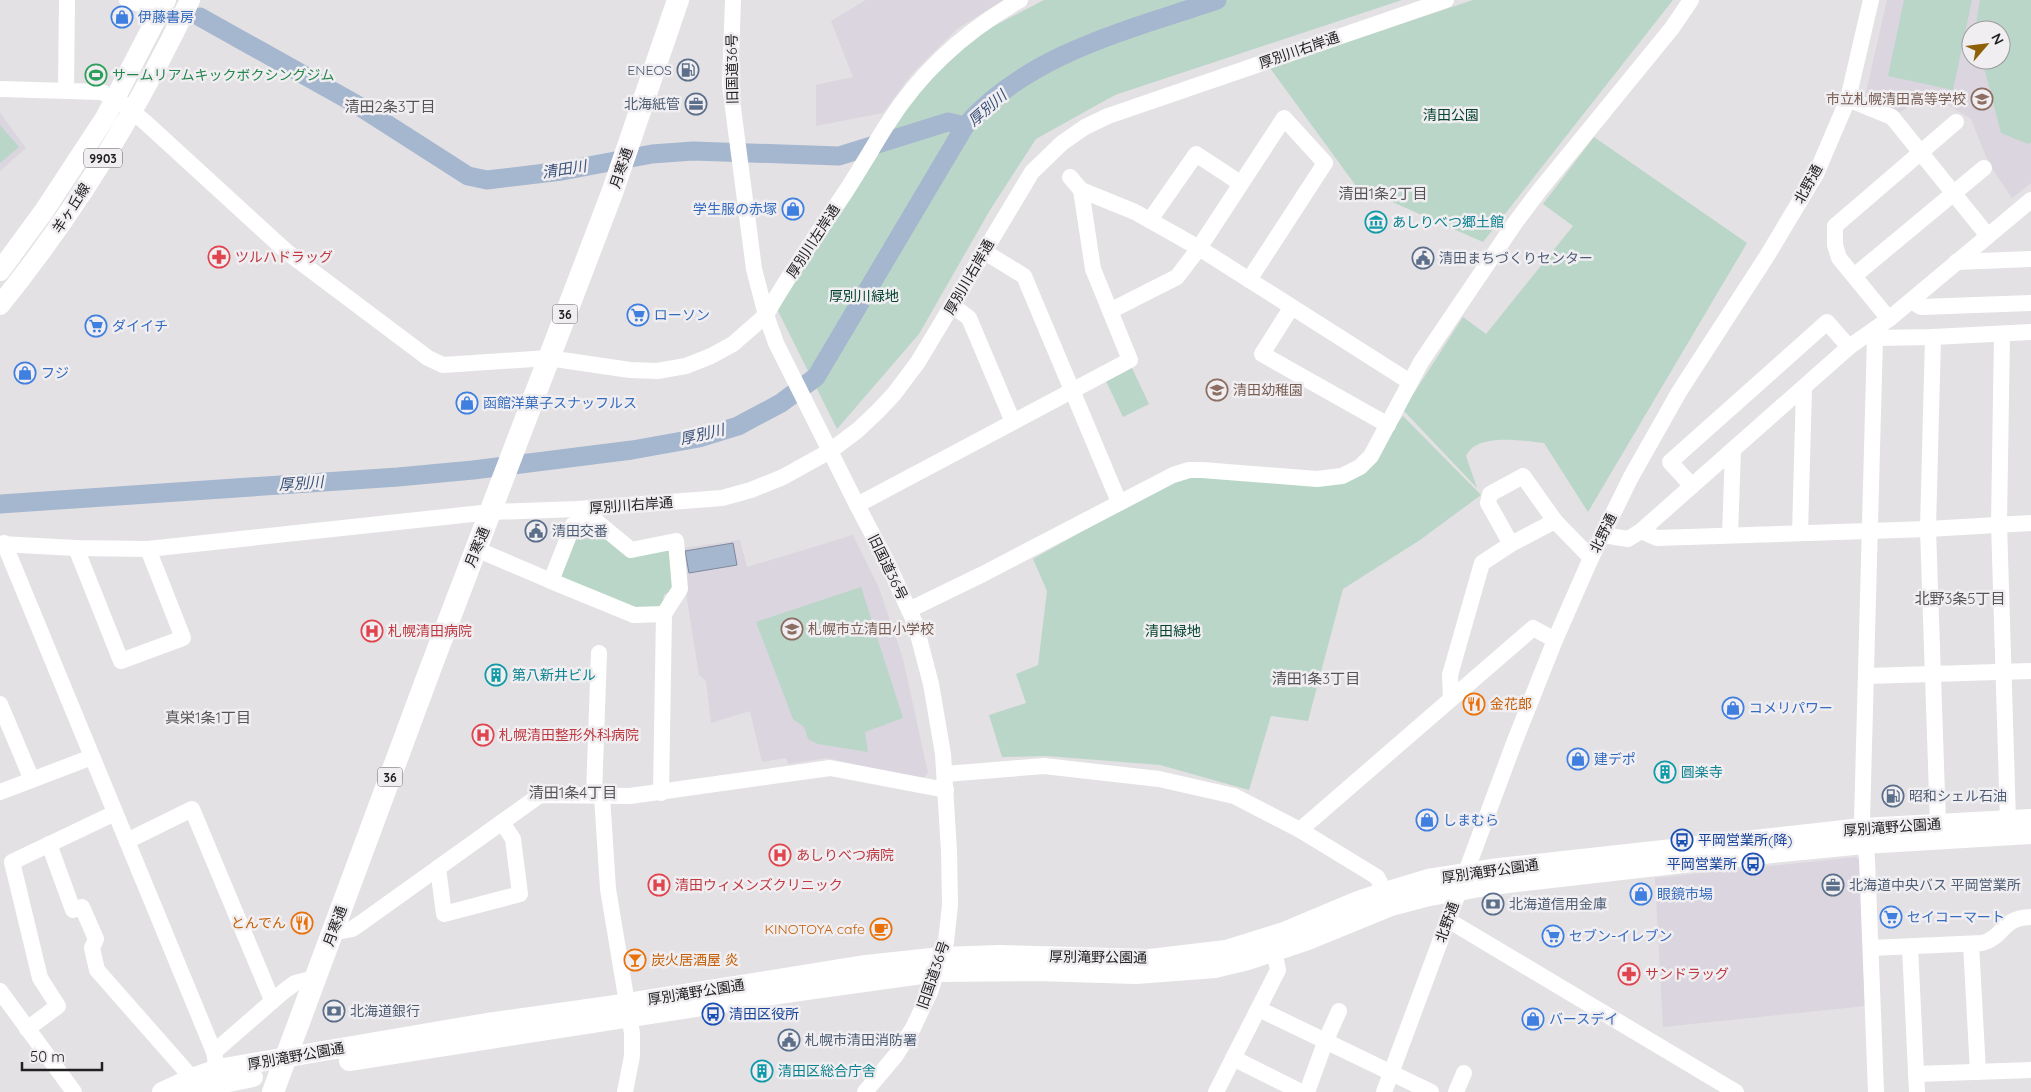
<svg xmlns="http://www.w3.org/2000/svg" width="2031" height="1092" font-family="Quicksand,'Noto Sans JP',sans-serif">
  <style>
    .built { fill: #dad5de; fill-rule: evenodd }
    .green { fill: #bad6c8 }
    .water { fill: #a5b6cf; stroke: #7e899b }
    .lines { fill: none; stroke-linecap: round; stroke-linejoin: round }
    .river { stroke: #a5b6cf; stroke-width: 19 }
    .minor { stroke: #fff; stroke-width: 16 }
    .major { stroke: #fff; stroke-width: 20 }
    .highway { stroke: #fff; stroke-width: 22 }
    .labels { text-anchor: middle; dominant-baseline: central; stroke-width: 5; stroke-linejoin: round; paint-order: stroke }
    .shield { fill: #f0eef1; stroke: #605e60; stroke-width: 1 }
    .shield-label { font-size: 12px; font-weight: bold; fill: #222122 }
    .shop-label { font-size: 14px; fill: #366cbe; stroke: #f0eef1; text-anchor: start }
    .street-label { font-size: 14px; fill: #222122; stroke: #f0eef1 }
    .service-label { font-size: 14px; fill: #4e5e75; stroke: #f0eef1; text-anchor: start }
    .leisure-label { font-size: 14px; fill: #27864d; stroke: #f0eef1; text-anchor: start }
    .education-label { font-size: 14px; fill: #785e54; stroke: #f0eef1; text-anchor: start }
    .park-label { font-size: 14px; fill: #04442e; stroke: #f0eef1 }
    .culture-label { font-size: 14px; fill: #0d838f; stroke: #f0eef1; text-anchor: start }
    .health-label { font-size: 14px; fill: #be3a42; stroke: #f0eef1; text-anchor: start }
    .food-label { font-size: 14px; fill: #c56008; stroke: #f0eef1; text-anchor: start }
    .transit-label { font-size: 14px; fill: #164399; stroke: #f0eef1; text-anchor: start }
    .neighbourhood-label { font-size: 15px; fill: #555456; stroke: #f0eef1 }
    .water-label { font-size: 15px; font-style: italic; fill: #385178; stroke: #f0eef1 }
  </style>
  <rect width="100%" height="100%" fill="#e3e1e4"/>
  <!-- built -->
  <g class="built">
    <path d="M866 0H1003L957 29 911 75 883 113 816 126V85L853 77 831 21Z"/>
    <path d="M1887 0H2031V183L2012 198 1989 164 1971 119 1943 102 1925 97 1897 114 1864 101ZM1971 30H2001V60H1971Z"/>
    <path d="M0 113 26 148 0 171Z"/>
    <path d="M853 535 879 588 903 659 928 773 923 779 827 758 788 764 786 758 762 762 750 711 711 723 706 681 699 675 687 599 683 548 740 540 747 567Z"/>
    <path d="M1856 857 1860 860 1865 1006 1663 1027 1655 878Z"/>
  </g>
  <!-- green -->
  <g class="green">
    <path d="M1044 0H1402L1115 95 1036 139 990 210 919 334 837 429 776 307 880 152 914 96 975 36Z"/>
    <path d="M1473 0H1673L1483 242 1356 186 1270 68Z"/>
    <path d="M1904 0H1972L1953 90 1888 76Z"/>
    <path d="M1980 0H2031V142L2028 144 2001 133 1982 60H2001V30H1975Z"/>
    <path d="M0 125 19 147 0 163Z"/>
    <path d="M1594 137 1747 243 1588 512 1544 443C1522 441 1477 432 1466 456L1477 488 1403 410 1463 317 1486 334 1573 226 1543 204Z"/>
    <path d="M1131 366 1149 404 1123 417 1105 379Z"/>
    <path d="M1403 416 1481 495 1420 540 1343 589 1308 721 1271 716 1249 790 1160 765 1047 756 1002 757 989 715 1026 703 1016 674 1038 665 1047 591 1033 559 1177 478H1242L1325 486 1389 435Z"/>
    <path d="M591 527 632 556 668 550 672 552 674 589 664 595 661 611H631L560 577 576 529Z"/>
    <path d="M861 587 903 718 865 732 868 752 818 744 808 739 804 727 793 719 756 622Z"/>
  </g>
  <!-- water -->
  <path class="water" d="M733 543 737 565 689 573 685 551Z"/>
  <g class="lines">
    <!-- river -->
    <g class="river">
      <path d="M200 17 354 103 468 176 487 180 562 171 652 154 693 151 839 156 948 122 965 126"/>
      <path d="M0 504 398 477 473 470 632 450 699 438 738 426 781 403 816 377 965 126C1029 53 1129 30 1217 0"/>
    </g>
    <!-- minor -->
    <g class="minor">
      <path d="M127 0 161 10"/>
      <path d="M733 0 730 85 754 269 766 315 776 343 857 505 886 560 915 623 931 684 943 754 949 851 950 905 946 942 930 992 913 1028 896 1055 865 1092"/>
      <path d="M0 89 101 92 116 98 145 122 287 252 428 358 443 365 548 358 630 370 657 371 686 366 711 356 733 344 766 315C790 272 819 232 846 191 861 168 874 145 888 123 921 71 967 30 1020 0"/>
      <path d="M66 90 67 0"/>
      <path d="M1848 99 1892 117 1988 236"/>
      <path d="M1070 177 1081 190 1135 212 1199 248 1410 382"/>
      <path d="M1150 220 1196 154 1240 183"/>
      <path d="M983 251 1024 276 1119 502"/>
      <path d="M1956 262 2031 259"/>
      <path d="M1854 276 1984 168"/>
      <path d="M1911 301 1921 307 2031 303"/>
      <path d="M952 305 969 318 1013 422"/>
      <path d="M1291 308 1262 354 1388 425"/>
      <path d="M1110 311 1177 277 1199 248 1284 118 1325 163 1249 280"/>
      <path d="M1889 319 1839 258 1835 245V226L1956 122"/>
      <path d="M1871 333 1875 338 1933 337 2031 332"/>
      <path d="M2002 334 1999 523 2008 821"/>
      <path d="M1933 337 1928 529 1938 824"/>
      <path d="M1875 338 1862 820 1867 859 1876 1092"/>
      <path d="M1692 486 1670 462 1827 322 1849 347"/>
      <path d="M857 505 1130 360 1093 269 1081 190"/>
      <path d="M1641 531 1657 538 1928 529 2031 523"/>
      <path d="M1800 533 1804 388"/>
      <path d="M1603 535 1628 539 1641 531 1849 347 1889 319 2031 200"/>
      <path d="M1730 535 1733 450"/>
      <path d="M4 543 214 1052 219 1081"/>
      <path d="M0 544 76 548 148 549 491 512 577 509 696 500 722 498 751 490 783 477 830 451 858 430 878 411 894 394 918 362 1032 172 1062 143 1085 127 1108 116 1446 0"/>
      <path d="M1511 544 1488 503 1490 494 1523 476 1555 521"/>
      <path d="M76 548 121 661 183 638 148 549"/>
      <path d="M476 549 551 581 573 525 597 522 631 550 676 541 680 589 664 614 661 793"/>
      <path d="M551 581 634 615 664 614"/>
      <path d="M909 610 983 574 1173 475 1189 470H1202L1317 479 1342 476 1360 467 1371 456 1421 362 1515 223 1539 191 1672 28 1691 0"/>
      <path d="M1866 676 2031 671"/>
      <path d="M1451 699 1450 675 1482 563 1511 544 1555 521 1591 558"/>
      <path d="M0 704 32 780"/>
      <path d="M945 774 1044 766 1159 779 1234 796 1300 830 1377 877 1390 902"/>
      <path d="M0 792 92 757"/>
      <path d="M594 795 599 653"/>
      <path d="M602 796 608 889 632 1033V1056L625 1092"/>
      <path d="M1300 830 1533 628 1555 640"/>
      <path d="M127 841 192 809 272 1000"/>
      <path d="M49 844 73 910 82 907 96 939 92 948 97 970 192 1078"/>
      <path d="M438 868 444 914 520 894 513 839 502 822"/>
      <path d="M1448 920 1736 1092"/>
      <path d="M332 933 352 929 361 923 540 795 630 796 830 768 946 790"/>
      <path d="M1971 944 1978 1072"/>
      <path d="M1910 947 1917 1092"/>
      <path d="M1871 948 1982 943C2005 937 2000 918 2031 917"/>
      <path d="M0 991 74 1092"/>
      <path d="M1259 1009 1431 1092"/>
      <path d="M27 1029 58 1006 40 978 12 862 115 813"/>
      <path d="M214 1052 283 992 295 983 315 978"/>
      <path d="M1233 1058 1301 1092"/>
      <path d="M1916 1074 2031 1070"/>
      <path d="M1216 1092 1278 970 1272 941"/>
      <path d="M1307 1092 1326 1040 1339 1011"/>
      <path d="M1384 1092 1514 743 1555 640 1591 558 1631 477 1679 392 1767 256 1816 174 1848 99 1871 0"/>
      <path d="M1456 1092 1464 1073"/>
    </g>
    <!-- major -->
    <g class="major">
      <path d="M0 271 44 211 105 118 166 0"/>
      <path d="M0 305C75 212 139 108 190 0"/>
      <path d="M349 1061 792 992 936 972 1037 971 1136 974 1215 968 1248 960 1308 940 1391 906 1425 897 1491 885 1753 855 1864 844 2031 834"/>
      <path d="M194 1091 219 1084 253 1077"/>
      <path d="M162 1092 192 1078 218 1069 487 1023 609 1006 866 965 941 957 1000 955 1150 959 1226 950 1284 932 1358 901 1385 892 1428 879 1499 868 1862 828 2031 819"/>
    </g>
    <!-- highway -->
    <path class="highway" d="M273 1092 431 667 612 193 678 0"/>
  </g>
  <!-- icons -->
  <defs>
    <g id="shop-ring" transform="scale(1.125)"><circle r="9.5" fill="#f0eef1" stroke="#3f7fe0" stroke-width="1.5"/><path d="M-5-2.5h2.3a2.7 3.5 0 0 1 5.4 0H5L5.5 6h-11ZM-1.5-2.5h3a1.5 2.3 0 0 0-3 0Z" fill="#3f7fe0"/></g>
    <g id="fuel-ring" transform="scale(1.125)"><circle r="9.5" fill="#f0eef1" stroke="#5c6f8a" stroke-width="1.5"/><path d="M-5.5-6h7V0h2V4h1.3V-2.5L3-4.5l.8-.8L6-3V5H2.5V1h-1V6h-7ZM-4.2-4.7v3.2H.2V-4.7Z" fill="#5c6f8a"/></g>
    <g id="stadium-ring" transform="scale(1.125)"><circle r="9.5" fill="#f0eef1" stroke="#2e9e5b" stroke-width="1.5"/><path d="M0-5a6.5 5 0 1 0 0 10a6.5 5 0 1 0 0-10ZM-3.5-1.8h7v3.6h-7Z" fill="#2e9e5b"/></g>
    <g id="school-ring" transform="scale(1.125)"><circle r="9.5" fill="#f0eef1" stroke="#8d6e63" stroke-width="1.5"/><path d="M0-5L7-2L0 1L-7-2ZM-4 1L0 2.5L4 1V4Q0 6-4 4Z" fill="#8d6e63"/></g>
    <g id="office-ring" transform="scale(1.125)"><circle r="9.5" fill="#f0eef1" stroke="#5c6f8a" stroke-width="1.5"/><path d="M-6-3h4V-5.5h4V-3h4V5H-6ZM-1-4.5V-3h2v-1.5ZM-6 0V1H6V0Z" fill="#5c6f8a"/></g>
    <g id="museum-ring" transform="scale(1.125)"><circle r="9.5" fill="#f0eef1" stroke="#0f9aa8" stroke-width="1.5"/><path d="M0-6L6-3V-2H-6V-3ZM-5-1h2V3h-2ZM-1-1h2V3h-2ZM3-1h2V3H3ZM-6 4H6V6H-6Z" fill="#0f9aa8"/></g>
    <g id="pharmacy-ring" transform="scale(1.125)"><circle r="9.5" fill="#f0eef1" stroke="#e0444e" stroke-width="1.5"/><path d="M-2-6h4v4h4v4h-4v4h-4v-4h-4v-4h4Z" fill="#e0444e"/></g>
    <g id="civic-ring" transform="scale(1.125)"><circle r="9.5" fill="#f0eef1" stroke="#5c6f8a" stroke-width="1.5"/><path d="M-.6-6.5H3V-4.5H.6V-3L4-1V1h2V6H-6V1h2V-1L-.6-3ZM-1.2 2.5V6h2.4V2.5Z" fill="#5c6f8a"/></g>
    <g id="supermarket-ring" transform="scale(1.125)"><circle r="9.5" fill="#f0eef1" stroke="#3f7fe0" stroke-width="1.5"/><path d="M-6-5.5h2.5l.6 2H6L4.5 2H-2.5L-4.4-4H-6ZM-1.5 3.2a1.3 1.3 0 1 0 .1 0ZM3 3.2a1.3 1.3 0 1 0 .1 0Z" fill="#3f7fe0"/></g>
    <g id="hospital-ring" transform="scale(1.125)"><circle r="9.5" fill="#f0eef1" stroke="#e0444e" stroke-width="1.5"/><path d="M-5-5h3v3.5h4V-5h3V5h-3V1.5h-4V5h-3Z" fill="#e0444e"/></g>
    <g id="building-ring" transform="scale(1.125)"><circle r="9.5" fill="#f0eef1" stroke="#0f9aa8" stroke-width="1.5"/><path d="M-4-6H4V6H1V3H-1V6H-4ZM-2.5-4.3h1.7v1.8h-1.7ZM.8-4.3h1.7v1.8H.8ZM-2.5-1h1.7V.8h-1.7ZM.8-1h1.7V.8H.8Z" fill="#0f9aa8"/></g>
    <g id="restaurant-ring" transform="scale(1.125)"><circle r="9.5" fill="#f0eef1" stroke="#e8710a" stroke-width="1.5"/><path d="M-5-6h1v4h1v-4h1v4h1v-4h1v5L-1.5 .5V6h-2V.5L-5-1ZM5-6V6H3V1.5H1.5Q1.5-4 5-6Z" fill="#e8710a"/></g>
    <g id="bus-ring" transform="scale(1.125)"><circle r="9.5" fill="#f0eef1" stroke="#1a4fb4" stroke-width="1.5"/><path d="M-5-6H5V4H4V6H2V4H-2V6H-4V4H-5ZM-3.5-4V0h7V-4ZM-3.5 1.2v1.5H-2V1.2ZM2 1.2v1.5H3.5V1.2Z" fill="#1a4fb4"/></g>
    <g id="bank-ring" transform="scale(1.125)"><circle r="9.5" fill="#f0eef1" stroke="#5c6f8a" stroke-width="1.5"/><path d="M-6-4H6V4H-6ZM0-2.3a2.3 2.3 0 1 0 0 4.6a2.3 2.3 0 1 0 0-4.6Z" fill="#5c6f8a"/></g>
    <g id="cafe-ring" transform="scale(1.125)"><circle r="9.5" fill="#f0eef1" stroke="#e8710a" stroke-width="1.5"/><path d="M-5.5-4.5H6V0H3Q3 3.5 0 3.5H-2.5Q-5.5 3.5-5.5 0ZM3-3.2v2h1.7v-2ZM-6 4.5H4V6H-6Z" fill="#e8710a"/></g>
    <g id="bar-ring" transform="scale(1.125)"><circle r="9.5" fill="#f0eef1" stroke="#e8710a" stroke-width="1.5"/><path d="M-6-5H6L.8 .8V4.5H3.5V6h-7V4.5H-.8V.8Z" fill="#e8710a"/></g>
  </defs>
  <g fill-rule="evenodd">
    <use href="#shop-ring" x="122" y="17"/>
    <use href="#fuel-ring" x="688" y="70"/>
    <use href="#stadium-ring" x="96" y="75"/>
    <use href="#school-ring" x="1982" y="99"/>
    <use href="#office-ring" x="696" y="104"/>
    <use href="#shop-ring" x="793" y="209"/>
    <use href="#museum-ring" x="1376" y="222"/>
    <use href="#pharmacy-ring" x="219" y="257"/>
    <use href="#civic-ring" x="1423" y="258"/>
    <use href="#supermarket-ring" x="638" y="315"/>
    <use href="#supermarket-ring" x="96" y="326"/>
    <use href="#shop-ring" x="25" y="373"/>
    <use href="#school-ring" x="1217" y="390"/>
    <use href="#shop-ring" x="467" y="403"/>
    <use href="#civic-ring" x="536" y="531"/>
    <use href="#school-ring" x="792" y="629"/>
    <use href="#hospital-ring" x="372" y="631"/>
    <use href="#building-ring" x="496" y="675"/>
    <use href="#restaurant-ring" x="1474" y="704"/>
    <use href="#shop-ring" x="1733" y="708"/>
    <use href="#hospital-ring" x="483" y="735"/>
    <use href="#shop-ring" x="1578" y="759"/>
    <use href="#building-ring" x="1665" y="772"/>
    <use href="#fuel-ring" x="1893" y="796"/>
    <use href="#shop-ring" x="1427" y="820"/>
    <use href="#bus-ring" x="1682" y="840"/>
    <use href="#hospital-ring" x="780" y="855"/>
    <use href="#bus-ring" x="1753" y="864"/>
    <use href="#hospital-ring" x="659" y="885"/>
    <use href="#office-ring" x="1833" y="885"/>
    <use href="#shop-ring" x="1641" y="894"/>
    <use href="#bank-ring" x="1493" y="904"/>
    <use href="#supermarket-ring" x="1891" y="917"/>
    <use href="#restaurant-ring" x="302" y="923"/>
    <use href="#cafe-ring" x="881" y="929"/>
    <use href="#supermarket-ring" x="1553" y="936"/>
    <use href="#bar-ring" x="635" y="960"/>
    <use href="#pharmacy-ring" x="1629" y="974"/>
    <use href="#bank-ring" x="334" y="1011"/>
    <use href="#bus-ring" x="713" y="1014"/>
    <use href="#shop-ring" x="1533" y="1019"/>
    <use href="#civic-ring" x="789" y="1040"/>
    <use href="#building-ring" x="762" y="1071"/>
  </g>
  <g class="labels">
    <!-- shield labels -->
    <g class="shield">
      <rect x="84" y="148.5" width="38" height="19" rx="4"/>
      <rect x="552.5" y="304.5" width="25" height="19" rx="4"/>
      <rect x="377.5" y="767.5" width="25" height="19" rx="4"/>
    </g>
    <g class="shield-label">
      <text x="103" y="158">9903</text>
      <text x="565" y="314">36</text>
      <text x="390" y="777">36</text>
    </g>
    <!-- shop labels -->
    <g class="shop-label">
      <text x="138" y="17">伊藤書房</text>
      <text x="777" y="209" text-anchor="end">学生服の赤塚</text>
      <text x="654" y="315">ローソン</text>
      <text x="112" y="326">ダイイチ</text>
      <text x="41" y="373">フジ</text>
      <text x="483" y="403">函館洋菓子スナッフルス</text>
      <text x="1749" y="708">コメリパワー</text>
      <text x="1594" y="759">建デポ</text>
      <text x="1443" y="820">しまむら</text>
      <text x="1657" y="894">眼鏡市場</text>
      <text x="1907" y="917">セイコーマート</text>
      <text x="1569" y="936">セブン-イレブン</text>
      <text x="1549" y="1019">バースデイ</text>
    </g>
    <!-- street labels -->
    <g class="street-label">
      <text transform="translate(1299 50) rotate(-19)">厚別川右岸通</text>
      <text transform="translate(732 69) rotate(-91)">旧国道36号</text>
      <text transform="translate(621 168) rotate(-71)">月寒通</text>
      <text transform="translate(1808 184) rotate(-61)">北野通</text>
      <text transform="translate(71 208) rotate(-57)">羊ヶ丘線</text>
      <text transform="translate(813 241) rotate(-57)">厚別川左岸通</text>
      <text transform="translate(969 277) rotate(-60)">厚別川右岸通</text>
      <text transform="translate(631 505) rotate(-4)">厚別川右岸通</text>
      <text transform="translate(1603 533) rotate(-64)">北野通</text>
      <text transform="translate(477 547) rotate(-68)">月寒通</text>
      <text transform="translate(888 567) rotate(64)">旧国道36号</text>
      <text transform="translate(1892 827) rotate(-4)">厚別滝野公園通</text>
      <text transform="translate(1490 871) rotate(-8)">厚別滝野公園通</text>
      <text transform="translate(1447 922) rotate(-70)">北野通</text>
      <text transform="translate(335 926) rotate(-70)">月寒通</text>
      <text transform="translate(1098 957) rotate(1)">厚別滝野公園通</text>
      <text transform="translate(933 975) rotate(-71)">旧国道36号</text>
      <text transform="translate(696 992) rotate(-9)">厚別滝野公園通</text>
      <text transform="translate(296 1056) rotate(-10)">厚別滝野公園通</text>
    </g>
    <!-- service labels -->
    <g class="service-label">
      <text x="672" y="70" text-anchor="end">ENEOS</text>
      <text x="680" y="104" text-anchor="end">北海紙管</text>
      <text x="1439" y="258">清田まちづくりセンター</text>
      <text x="552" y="531">清田交番</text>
      <text x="1909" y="796">昭和シェル石油</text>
      <text x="1849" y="885">北海道中央バス 平岡営業所</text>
      <text x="1509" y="904">北海道信用金庫</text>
      <text x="350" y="1011">北海道銀行</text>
      <text x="805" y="1040">札幌市清田消防署</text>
    </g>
    <!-- leisure labels -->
    <g class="leisure-label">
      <text x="112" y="75">サームリアムキックボクシングジム</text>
    </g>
    <!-- education labels -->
    <g class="education-label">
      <text x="1966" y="99" text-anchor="end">市立札幌清田高等学校</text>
      <text x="1233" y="390">清田幼稚園</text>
      <text x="808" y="629">札幌市立清田小学校</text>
    </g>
    <!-- park labels -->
    <g class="park-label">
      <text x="1451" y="115">清田公園</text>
      <text x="864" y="296">厚別川緑地</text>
      <text x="1173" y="631">清田緑地</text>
    </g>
    <!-- culture labels -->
    <g class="culture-label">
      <text x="1392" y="222">あしりべつ郷土館</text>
      <text x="512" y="675">第八新井ビル</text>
      <text x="1681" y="772">圓楽寺</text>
      <text x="778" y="1071">清田区総合庁舎</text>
    </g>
    <!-- health labels -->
    <g class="health-label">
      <text x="235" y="257">ツルハドラッグ</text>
      <text x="388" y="631">札幌清田病院</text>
      <text x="499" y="735">札幌清田整形外科病院</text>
      <text x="796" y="855">あしりべつ病院</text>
      <text x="675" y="885">清田ウィメンズクリニック</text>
      <text x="1645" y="974">サンドラッグ</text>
    </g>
    <!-- food labels -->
    <g class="food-label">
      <text x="1490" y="704">金花郎</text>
      <text x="286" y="923" text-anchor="end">とんでん</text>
      <text x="865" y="929" text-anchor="end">KINOTOYA cafe</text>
      <text x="651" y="960">炭火居酒屋 炎</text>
    </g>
    <!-- transit labels -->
    <g class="transit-label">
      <text x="1698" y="840">平岡営業所(降)</text>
      <text x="1737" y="864" text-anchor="end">平岡営業所</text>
      <text x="729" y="1014">清田区役所</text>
    </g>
    <!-- neighbourhood labels -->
    <g class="neighbourhood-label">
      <text x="390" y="106">清田2条3丁目</text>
      <text x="1383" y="193">清田1条2丁目</text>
      <text x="1960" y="598">北野3条5丁目</text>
      <text x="1316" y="678">清田1条3丁目</text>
      <text x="208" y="717">真栄1条1丁目</text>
      <text x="573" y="792">清田1条4丁目</text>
    </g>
    <!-- water labels -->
    <g class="water-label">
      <text transform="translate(987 108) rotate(-41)">厚別川</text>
      <text transform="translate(564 169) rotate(-9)">清田川</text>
      <text transform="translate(702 434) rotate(-13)">厚別川</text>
      <text transform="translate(301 483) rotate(-4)">厚別川</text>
    </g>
  </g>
  <!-- north arrow -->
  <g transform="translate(1986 45) rotate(62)"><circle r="24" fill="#f0eef1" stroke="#9e9c9e"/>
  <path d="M0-4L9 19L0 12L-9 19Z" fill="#8e6108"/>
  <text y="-8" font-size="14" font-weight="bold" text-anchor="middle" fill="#222122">N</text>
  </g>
  <!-- scale -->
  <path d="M22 1062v8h80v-8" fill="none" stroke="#222122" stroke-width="2.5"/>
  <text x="30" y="1062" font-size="15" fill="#222122" stroke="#f0eef1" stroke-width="4" paint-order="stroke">50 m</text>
</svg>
